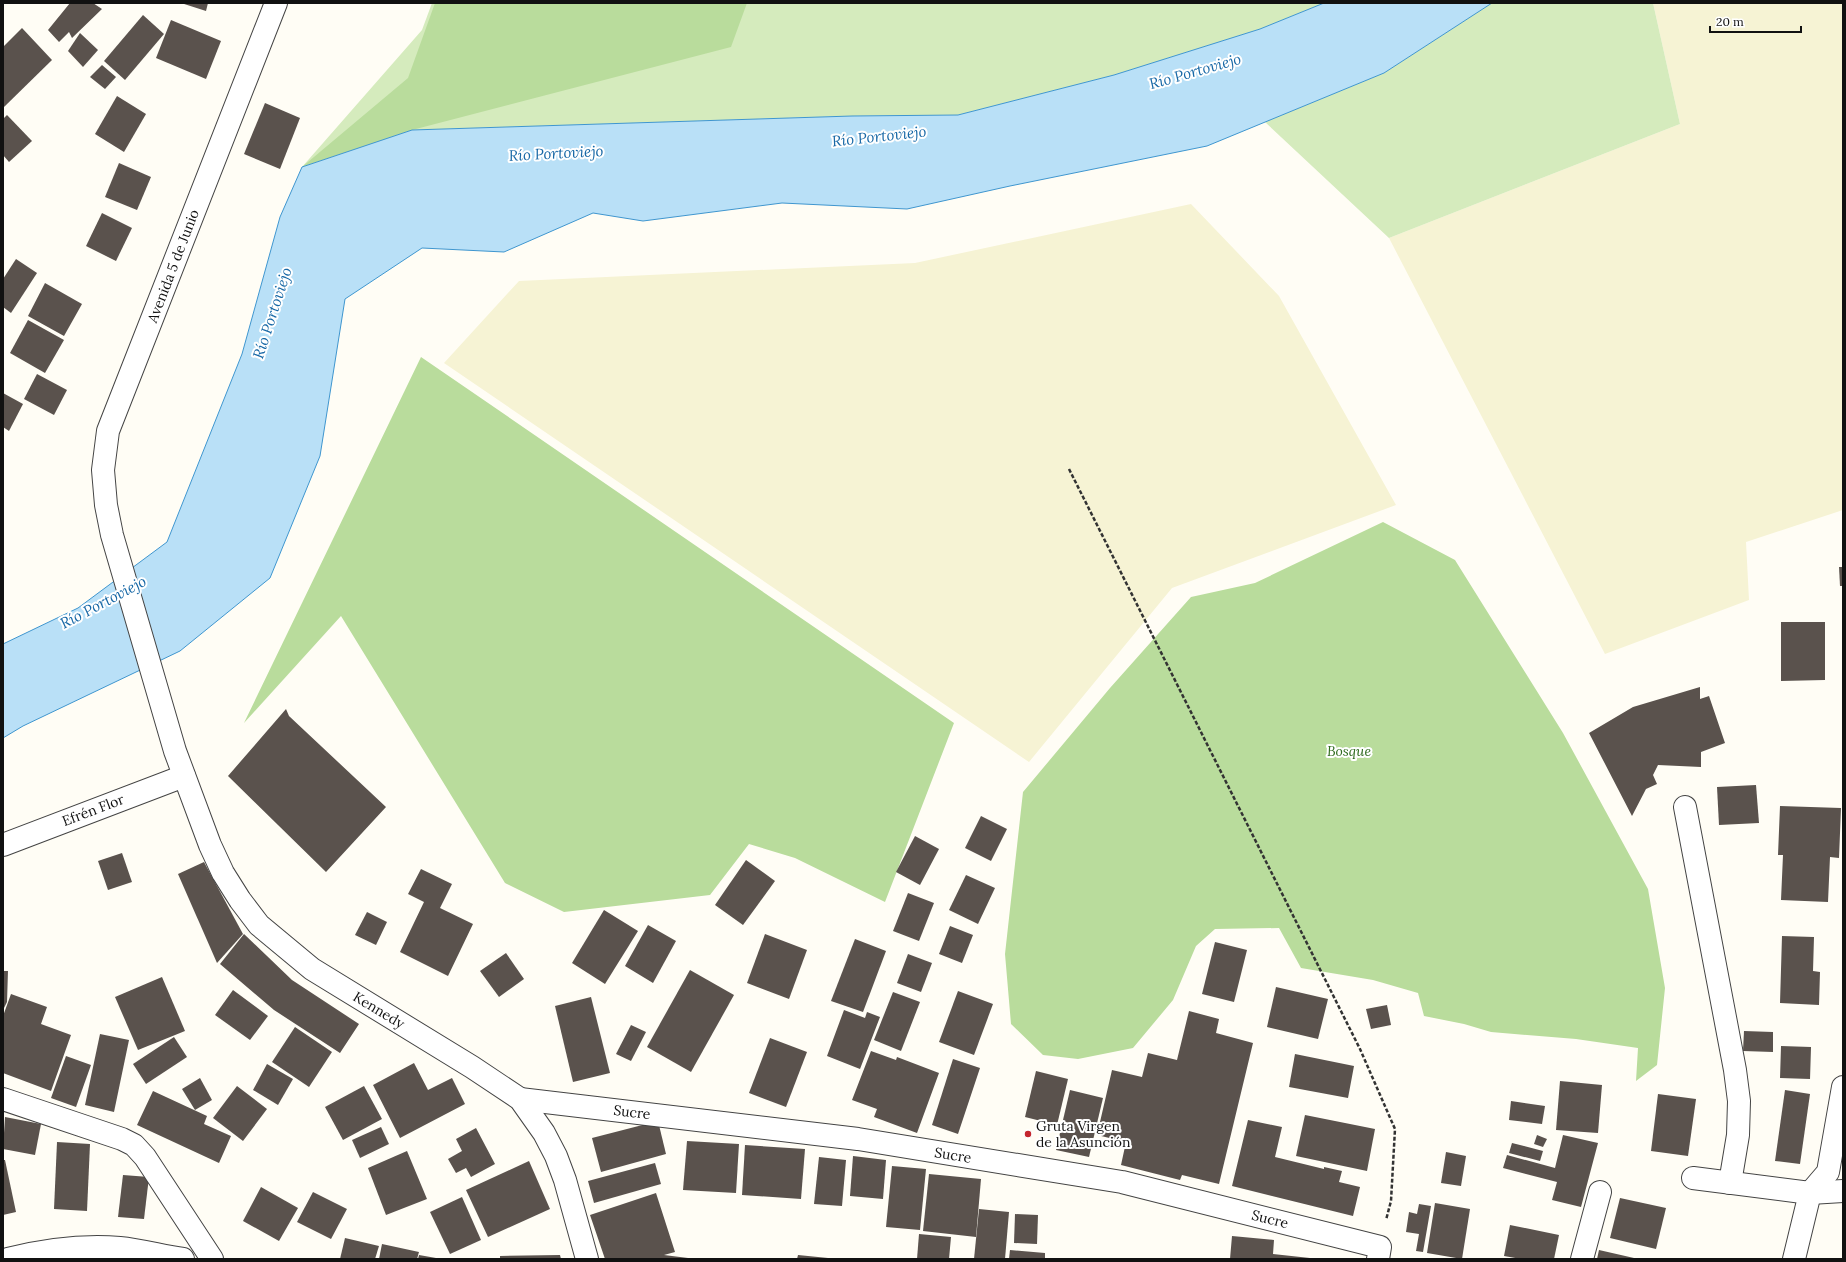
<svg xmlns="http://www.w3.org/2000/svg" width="1846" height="1262" font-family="Lora,serif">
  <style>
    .farmland { fill: #f6f3d4 }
    .green { fill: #d5ebbd }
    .forest { fill: #b9dc9c }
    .water { fill: #b9e0f7; stroke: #3f96cf }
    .building { fill: #5a524d }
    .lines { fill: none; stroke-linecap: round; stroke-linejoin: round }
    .minor-casing { stroke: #444; stroke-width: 24 }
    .path { stroke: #333; stroke-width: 2.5; stroke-dasharray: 4 2; stroke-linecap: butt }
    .minor { stroke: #fff; stroke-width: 22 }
    .poi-dot { fill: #c4262e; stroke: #fff; stroke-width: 1.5 }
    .labels { text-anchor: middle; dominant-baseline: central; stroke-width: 4; stroke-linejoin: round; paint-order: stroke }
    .street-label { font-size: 14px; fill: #111; stroke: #fff }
    .park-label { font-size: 14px; font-style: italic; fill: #2f6b1f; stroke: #fff }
    .poi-label { font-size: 14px; fill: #111; stroke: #fff; text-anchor: start }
    .water-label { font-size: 15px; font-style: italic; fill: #1768a6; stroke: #fff }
  </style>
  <rect width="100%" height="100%" fill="#fffdf5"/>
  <!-- farmland -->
  <g class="farmland">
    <path d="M1653 3H1843V510L1746 542 1749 600 1605 654 1389 238 1680 124Z"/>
    <path d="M1191 204 1279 296 1396 505 1172 588 1029 762 444 363 519 281 915 263Z"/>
  </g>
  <!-- green -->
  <g class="green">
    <path d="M432 3H1324L1260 29 1114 75 958 115 852 116 412 130 302 167 422 30Z"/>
    <path d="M1492 3H1653L1680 124 1389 238 1265 122 1384 73Z"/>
  </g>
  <!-- forest -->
  <g class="forest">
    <path d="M435 3H747L731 47 412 130 302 167 408 78Z"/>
    <path d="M421 357 954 723 885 902 795 858 749 844 710 895 564 912 505 883 341 616 244 723Z"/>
    <path d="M1383 522 1455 560 1563 733 1648 889 1665 988 1657 1065 1636 1081 1638 1048 1576 1039 1491 1032 1464 1024 1424 1016 1418 993 1373 980 1301 968 1279 928 1215 929 1196 946 1173 1000 1133 1048 1078 1059 1043 1055 1011 1024 1005 954 1023 792 1110 688 1191 597 1255 583Z"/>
  </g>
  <!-- water -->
  <path class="water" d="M1324 3H1492L1384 73 1207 146 1010 186 907 209 782 203 643 221 593 213 504 252 422 248 345 299 320 456 270 578 180 651 23 726 3 738V644L78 608 167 542 242 354 280 217 302 167 412 130 852 116 958 115 1114 75 1260 29Z"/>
  <!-- building -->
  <g class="building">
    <path d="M70 3H93L102 9 72 38 69 32 59 42 48 30Z"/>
    <path d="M181 3H208L206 11Z"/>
    <path d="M143 15 164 34 125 80 104 61Z"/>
    <path d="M171 20 221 41 206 79 156 58Z"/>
    <path d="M22 28 52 60 3 108V47Z"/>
    <path d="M80 33 98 50 83 67 68 51Z"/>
    <path d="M102 65 116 77 105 89 90 77Z"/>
    <path d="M117 96 146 114 124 152 95 134Z"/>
    <path d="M265 103 300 118 280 169 244 154Z"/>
    <path d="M7 115 32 141 9 162 3 155V119Z"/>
    <path d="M119 163 151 177 137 210 105 197Z"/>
    <path d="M102 213 132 228 116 261 86 246Z"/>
    <path d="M16 259 37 273 11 313 3 307V279Z"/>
    <path d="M45 283 82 304 64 336 28 316Z"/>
    <path d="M28 320 64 340 45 373 10 353Z"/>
    <path d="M37 374 67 390 54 415 24 399Z"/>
    <path d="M3 393 23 404 9 431 3 427Z"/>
    <path d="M1839 567H1843V586H1840Z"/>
    <path d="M1781 622H1825V680L1781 681Z"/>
    <path d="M1700 687V699L1709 696 1725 743 1701 752V767L1658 765 1653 775 1657 784 1646 789 1632 816 1589 733 1633 707Z"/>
    <path d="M286 709 289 716 386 807 326 872 228 776Z"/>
    <path d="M1756 785 1759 823 1719 825 1717 787Z"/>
    <path d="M1780 806 1841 808 1839 858 1830 857 1828 902 1781 900 1783 855H1778Z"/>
    <path d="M981 816 1007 829 991 861 965 848Z"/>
    <path d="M915 836 939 849 920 885 896 872Z"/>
    <path d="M122 853 132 882 108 890 98 861Z"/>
    <path d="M746 860 775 881 743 925 715 905Z"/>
    <path d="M204 862 243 934 217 963 178 874Z"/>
    <path d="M421 869 452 884 440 908 473 924 448 976 400 952 424 902 408 894Z"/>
    <path d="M966 875 995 888 978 924 949 910Z"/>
    <path d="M908 893 934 903 919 941 893 931Z"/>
    <path d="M604 910 638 931 605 984 572 963Z"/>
    <path d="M367 912 387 922 376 945 355 935Z"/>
    <path d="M648 925 676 941 653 983 625 966Z"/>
    <path d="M950 926 973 935 962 963 939 954Z"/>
    <path d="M244 934 292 980 359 1024 340 1053 274 1010 220 964Z"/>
    <path d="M765 934 807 950 789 999 747 983Z"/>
    <path d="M1782 936 1814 937 1813 971 1820 972 1819 1005 1780 1003Z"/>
    <path d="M855 939 886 951 863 1012 831 1001Z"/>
    <path d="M1215 942 1247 950 1234 1002 1202 994Z"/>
    <path d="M506 953 524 979 499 997 480 971Z"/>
    <path d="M908 954 932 963 921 992 897 983Z"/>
    <path d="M690 970 734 995 691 1072 647 1047Z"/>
    <path d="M3 971H8L7 1002 3 1010Z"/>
    <path d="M162 977 185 1031 138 1050 115 997Z"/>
    <path d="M1276 987 1328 999 1318 1039 1267 1027Z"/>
    <path d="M233 990 268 1016 250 1040 215 1015Z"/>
    <path d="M958 991 993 1004 974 1055 939 1042Z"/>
    <path d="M893 992 920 1002 901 1051 874 1040Z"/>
    <path d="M11 994 47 1007 41 1024 71 1035 51 1091 3 1073V1016Z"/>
    <path d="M591 997 610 1073 573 1082 555 1006Z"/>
    <path d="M1387 1005 1391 1025 1371 1029 1366 1009Z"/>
    <path d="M844 1010 865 1018 867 1012 880 1017 860 1069 827 1056Z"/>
    <path d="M1189 1011 1219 1019 1216 1033 1253 1043 1219 1184 1182 1175 1180 1180 1121 1165 1126 1142 1097 1135 1112 1070 1142 1077 1148 1053 1177 1060Z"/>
    <path d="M631 1025 646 1032 631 1061 616 1054Z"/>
    <path d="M295 1027 332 1052 309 1087 272 1062Z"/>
    <path d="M1744 1031 1773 1032V1052L1743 1051Z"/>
    <path d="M100 1034 129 1040 114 1112 85 1105Z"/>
    <path d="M174 1037 187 1057 146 1084 133 1064Z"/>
    <path d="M770 1038 807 1052 786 1107 749 1093Z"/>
    <path d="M1781 1046 1811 1047 1810 1079 1780 1078Z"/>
    <path d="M871 1051 896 1060 897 1057 939 1073 917 1133 874 1117 877 1109 852 1100Z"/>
    <path d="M1295 1054 1354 1066 1348 1098 1289 1087Z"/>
    <path d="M66 1056 91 1065 76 1107 51 1098Z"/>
    <path d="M953 1059 980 1068 958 1134 932 1125Z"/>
    <path d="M414 1063 428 1090 452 1078 465 1104 400 1138 373 1085Z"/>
    <path d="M267 1064 293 1079 278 1105 253 1090Z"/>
    <path d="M1036 1071 1068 1079 1057 1125 1025 1117Z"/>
    <path d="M200 1078 212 1100 195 1110 182 1089Z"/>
    <path d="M1560 1081 1602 1085 1598 1133 1556 1130Z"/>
    <path d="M237 1086 267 1109 243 1141 213 1118Z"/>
    <path d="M364 1086 382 1119 343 1140 325 1107Z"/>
    <path d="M1070 1090 1103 1098 1089 1157 1056 1150Z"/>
    <path d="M1785 1090 1810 1094 1800 1164 1775 1161Z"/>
    <path d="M153 1091 207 1116 204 1124 231 1136 219 1163 137 1125Z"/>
    <path d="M1658 1094 1696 1099 1688 1156 1651 1151Z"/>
    <path d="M1511 1101 1545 1106 1542 1124 1509 1120Z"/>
    <path d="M1305 1115 1375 1129 1367 1171 1296 1156Z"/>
    <path d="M5 1117 41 1124 35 1155 3 1149Z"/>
    <path d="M1248 1120 1282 1127 1275 1157 1324 1169V1167L1342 1171 1339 1182 1360 1187 1353 1216 1232 1186Z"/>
    <path d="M658 1121 666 1154 601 1172 592 1138Z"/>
    <path d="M381 1127 389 1144 360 1158 352 1140Z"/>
    <path d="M476 1128 495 1164 471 1177 466 1168 456 1173 448 1159 462 1151 456 1139Z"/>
    <path d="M1537 1135 1547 1139 1543 1147 1534 1144Z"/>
    <path d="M1563 1135 1598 1143 1581 1207 1552 1200 1557 1182 1503 1168 1507 1155 1555 1168Z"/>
    <path d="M687 1141 739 1144 736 1193 683 1190Z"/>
    <path d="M57 1142 90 1144 87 1211 54 1209Z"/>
    <path d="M1512 1143 1543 1151 1540 1161 1509 1153Z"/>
    <path d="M745 1145 805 1149 801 1199 742 1195Z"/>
    <path d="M407 1151 427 1199 386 1215 368 1168Z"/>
    <path d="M1446 1152 1466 1156 1461 1186 1441 1183Z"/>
    <path d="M853 1156 886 1160 883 1199 850 1196Z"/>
    <path d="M819 1157 846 1160 842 1206 814 1204Z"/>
    <path d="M3 1160H5L16 1212 3 1215Z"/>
    <path d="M529 1161 550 1209 488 1237 466 1190Z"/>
    <path d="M655 1163 661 1184 594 1203 588 1181Z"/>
    <path d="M892 1166 926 1169 920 1230 886 1227Z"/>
    <path d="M929 1174 981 1179 976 1237 923 1231Z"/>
    <path d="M123 1175 149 1177 144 1219 118 1217Z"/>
    <path d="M261 1187 298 1208 279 1241 243 1221Z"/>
    <path d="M313 1192 347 1209 331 1239 297 1222Z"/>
    <path d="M656 1193 675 1252 664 1255 696 1259H605L590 1215Z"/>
    <path d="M462 1197 481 1240 450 1254 430 1212Z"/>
    <path d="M1620 1198 1666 1208 1656 1249 1610 1238Z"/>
    <path d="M1435 1203 1470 1209 1462 1259 1427 1253Z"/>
    <path d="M1419 1204 1431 1206 1423 1252 1416 1251 1419 1234 1406 1232 1409 1212 1417 1214Z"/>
    <path d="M979 1209 1009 1212 1005 1259H974Z"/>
    <path d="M1015 1214 1038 1215 1037 1244 1014 1243Z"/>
    <path d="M1510 1225 1559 1235 1554 1259H1521L1504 1256Z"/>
    <path d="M919 1234 951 1237 949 1259H917Z"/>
    <path d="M1232 1236 1274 1240 1273 1254 1319 1259H1230Z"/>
    <path d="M345 1238 379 1246 375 1259H340Z"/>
    <path d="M382 1244 419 1252 417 1259H379Z"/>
    <path d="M1010 1250 1045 1253V1259H1009Z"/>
    <path d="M1599 1250 1634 1258V1259H1597Z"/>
    <path d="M419 1255 436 1258V1259H418Z"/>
    <path d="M560 1255 561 1259H500V1256Z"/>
    <path d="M798 1255 828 1258V1259H797Z"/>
  </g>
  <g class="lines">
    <!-- minor casing -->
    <g class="minor-casing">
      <g id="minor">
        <path d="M276 3 108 431 103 470 106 505 112 535 175 751 210 845 223 873 240 900 259 925 312 969 472 1067 520 1099 544 1133 556 1156 565 1180 587 1259"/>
        <path d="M1685 807 1735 1070 1739 1101 1738 1135 1730 1183"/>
        <path d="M3 845 184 776"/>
        <path d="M3 1099 122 1139 134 1145 145 1157 212 1259"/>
        <path d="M520 1099 858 1139 1122 1182 1380 1247 1378 1259"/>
        <path d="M1693 1178 1810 1193 1843 1191"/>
        <path d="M8 1259C44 1250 83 1245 120 1248 141 1250 162 1256 183 1259"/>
        <path d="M1582 1259 1600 1192"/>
        <path d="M1794 1259 1810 1193 1828 1172 1843 1087"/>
      </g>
    </g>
    <!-- path -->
    <path class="path" d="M1069 469 1360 1049 1395 1129 1391 1201 1386 1220"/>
    <!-- minor -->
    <use href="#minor" class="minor"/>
  </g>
  <!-- markers -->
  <circle class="poi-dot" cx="1028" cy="1134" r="4"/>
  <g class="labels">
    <!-- street labels -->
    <g class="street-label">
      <text transform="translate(173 266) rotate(-69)">Avenida 5 de Junio</text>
      <text transform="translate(93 810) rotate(-21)">Efrén Flor</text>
      <text transform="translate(379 1010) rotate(31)">Kennedy</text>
      <text transform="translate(632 1112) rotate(7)">Sucre</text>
      <text transform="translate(953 1155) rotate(9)">Sucre</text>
      <text transform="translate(1270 1219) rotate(14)">Sucre</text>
    </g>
    <!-- park labels -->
    <g class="park-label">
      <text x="1349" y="751">Bosque</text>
    </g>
    <!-- poi labels -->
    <g class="poi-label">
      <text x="1036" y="1126">Gruta Virgen<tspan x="1036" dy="16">de la Asunción</tspan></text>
    </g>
    <!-- water labels -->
    <g class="water-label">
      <text transform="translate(1195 71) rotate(-16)">Río Portoviejo</text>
      <text transform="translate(879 136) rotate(-6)">Río Portoviejo</text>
      <text transform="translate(556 153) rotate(-3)">Río Portoviejo</text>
      <text transform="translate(272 313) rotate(-72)">Río Portoviejo</text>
      <text transform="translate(103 602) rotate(-28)">Río Portoviejo</text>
    </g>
  </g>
  <!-- border -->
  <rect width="1846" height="1262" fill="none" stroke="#111111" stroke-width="8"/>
  <!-- scale -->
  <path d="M1710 26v6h91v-6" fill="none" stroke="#111111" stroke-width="2"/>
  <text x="1716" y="26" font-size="12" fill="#111111" stroke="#ffffff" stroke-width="3" paint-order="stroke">20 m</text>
</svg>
